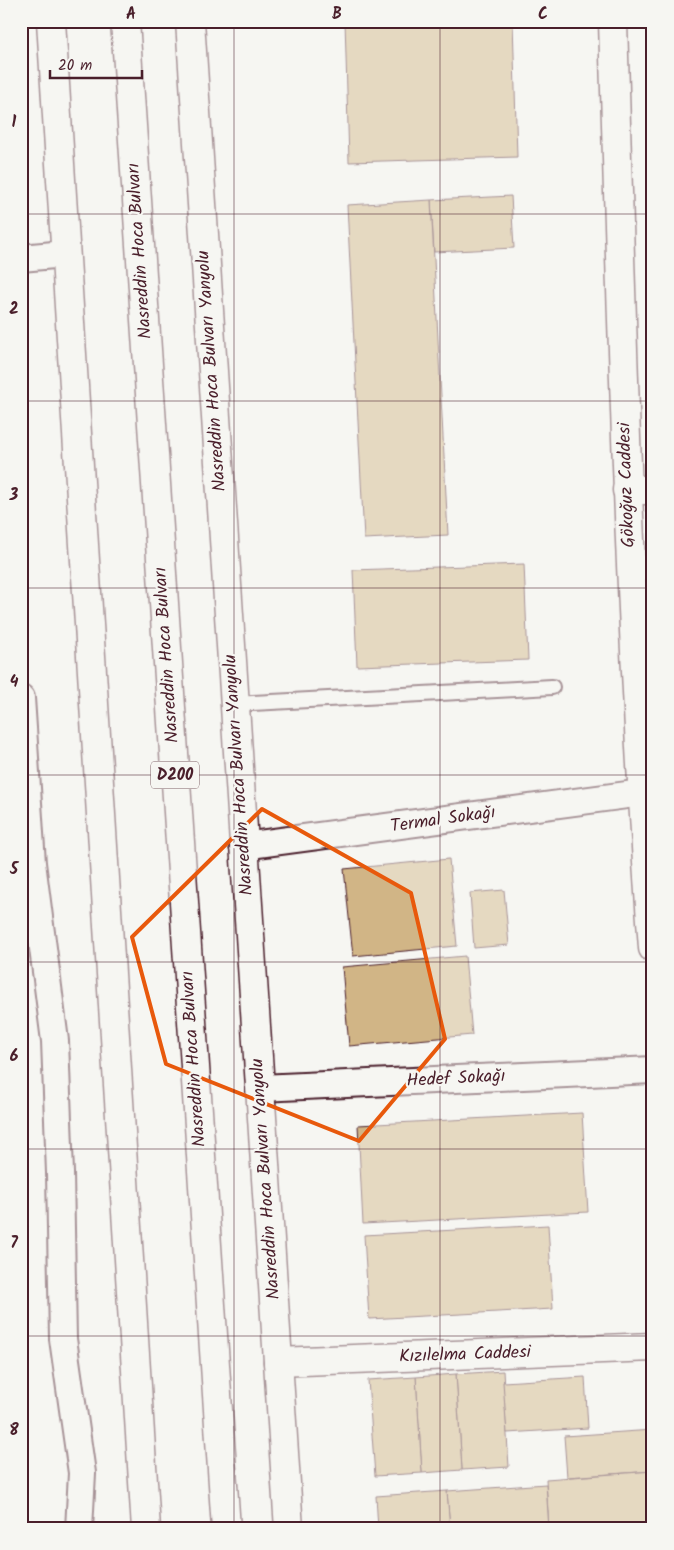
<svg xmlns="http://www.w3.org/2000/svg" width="674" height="1550" font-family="Kalam,sans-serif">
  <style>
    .building { fill: #d1b586; stroke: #4a1f2b }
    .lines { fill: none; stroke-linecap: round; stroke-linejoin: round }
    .service-casing { stroke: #4a1f2b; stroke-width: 18 }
    .minor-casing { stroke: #4a1f2b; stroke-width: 30 }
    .tertiary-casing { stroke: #4a1f2b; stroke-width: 31 }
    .trunk-casing { stroke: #4a1f2b; stroke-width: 31 }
    .service { stroke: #f6f6f2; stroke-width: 14 }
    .minor { stroke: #f6f6f2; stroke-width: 26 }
    .tertiary { stroke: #f6f6f2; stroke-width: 28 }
    .trunk { stroke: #f6f6f2; stroke-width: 28 }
    .marked { fill: none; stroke: #e8590c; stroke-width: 4; stroke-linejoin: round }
    .grid { fill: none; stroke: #4a1f2b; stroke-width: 1; stroke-opacity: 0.55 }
    .labels { text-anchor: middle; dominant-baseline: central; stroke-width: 4.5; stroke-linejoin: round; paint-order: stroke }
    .shield { fill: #f6f6f2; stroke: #7e6067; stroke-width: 1 }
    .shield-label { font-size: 16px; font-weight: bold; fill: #4a1f2b }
    .street-label { font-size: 18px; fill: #4a1f2b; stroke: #f6f6f2 }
    .neatline { fill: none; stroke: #4a1f2b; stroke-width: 2 }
    .grid-label { font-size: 16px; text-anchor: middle; font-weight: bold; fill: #4a1f2b }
  </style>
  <rect width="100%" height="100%" fill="#f6f6f2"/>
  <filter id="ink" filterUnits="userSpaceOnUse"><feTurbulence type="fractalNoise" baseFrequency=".02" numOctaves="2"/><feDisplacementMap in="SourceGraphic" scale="10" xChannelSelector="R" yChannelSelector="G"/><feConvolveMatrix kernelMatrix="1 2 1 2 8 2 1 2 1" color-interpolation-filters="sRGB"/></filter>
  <g filter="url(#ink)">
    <!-- building -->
    <g class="building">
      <path d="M345 21H513L517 157 349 162Z"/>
      <path d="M511 196 514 248 434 252 431 200Z"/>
      <path d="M431 200 448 535 364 539 347 205Z"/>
      <path d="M524 564 528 660 357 666 353 570Z"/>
      <path d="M449 859 457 946 353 956 344 869Z"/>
      <path d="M504 890 509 945 474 948 470 893Z"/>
      <path d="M465 956 472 1035 349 1046 342 967Z"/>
      <path d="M582 1113 588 1212 363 1224 358 1125Z"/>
      <path d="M548 1225 553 1309 369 1319 364 1235Z"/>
      <path d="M503 1371 509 1467 462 1470 456 1374Z"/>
      <path d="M456 1374 462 1470 422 1473 416 1377Z"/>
      <path d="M416 1377 422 1473 375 1476 368 1380Z"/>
      <path d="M585 1377 588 1428 507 1433 503 1382Z"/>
      <path d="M653 1430V1471L567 1477 564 1436Z"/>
      <path d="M653 1471V1529H549L546 1479Z"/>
      <path d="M546 1484 549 1529H450L447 1491Z"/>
      <path d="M447 1491 450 1529H378L376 1496Z"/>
    </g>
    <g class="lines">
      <!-- service casing -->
      <g class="service-casing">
        <path id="service" d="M234 704 552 687"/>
      </g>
      <!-- minor casing -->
      <g class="minor-casing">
        <g id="minor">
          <path d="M21 258 65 254"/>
          <path d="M21 698 32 863 55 1041 60 1173 63 1339 82 1473 79 1529"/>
          <path d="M243 846 642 793"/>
          <path d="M260 1088 653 1070"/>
        </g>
      </g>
      <!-- tertiary casing -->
      <g class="tertiary-casing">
        <g id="tertiary">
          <path d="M190 21 289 1529"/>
          <path d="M613 21C622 330 630 640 653 948"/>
          <path d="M627 490H653"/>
          <path d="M278 1362 653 1347"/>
        </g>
      </g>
      <!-- trunk casing -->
      <g class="trunk-casing">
        <g id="trunk">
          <path d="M51 21 146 1529"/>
          <path d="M125 21 226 1529"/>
        </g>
      </g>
      <!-- service -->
      <use href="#service" class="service"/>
      <!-- minor -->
      <use href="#minor" class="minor"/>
      <!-- tertiary -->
      <use href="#tertiary" class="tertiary"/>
      <!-- trunk -->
      <use href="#trunk" class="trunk"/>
    </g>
  </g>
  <!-- marked area -->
  <path d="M0 0H674V1550H0ZM262 809 411 893 445 1039 359 1141 166 1064 132 937Z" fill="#f6f6f2" fill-opacity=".55" fill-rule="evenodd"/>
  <path class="marked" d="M262 809 411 893 445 1039 359 1141 166 1064 132 937Z"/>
  <!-- grid -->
  <path class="grid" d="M234 21V1529M440 21V1529M21 214H653M21 401H653M21 588H653M21 775H653M21 962H653M21 1149H653M21 1336H653"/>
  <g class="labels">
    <!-- shield labels -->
    <rect class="shield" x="151" y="761.5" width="48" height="27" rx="4"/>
    <g class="shield-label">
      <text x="175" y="775">D200</text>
    </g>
    <!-- street labels -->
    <g class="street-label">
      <text transform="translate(140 251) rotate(-94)">Nasreddin Hoca Bulvarı</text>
      <text transform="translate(212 371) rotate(-94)">Nasreddin Hoca Bulvarı Yanyolu</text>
      <text transform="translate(627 485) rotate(-92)">Gökoğuz Caddesi</text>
      <text transform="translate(167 655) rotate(-94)">Nasreddin Hoca Bulvarı</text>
      <text transform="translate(239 775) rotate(-94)">Nasreddin Hoca Bulvarı Yanyolu</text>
      <text transform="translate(443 820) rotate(-8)">Termal Sokağı</text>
      <text transform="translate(194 1059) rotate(-94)">Nasreddin Hoca Bulvarı</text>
      <text transform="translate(456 1079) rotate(-3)">Hedef Sokağı</text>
      <text transform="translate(266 1179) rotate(-94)">Nasreddin Hoca Bulvarı Yanyolu</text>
      <text transform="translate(465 1355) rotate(-2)">Kızılelma Caddesi</text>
    </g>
  </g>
  <!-- margin -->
  <rect width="674" height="1550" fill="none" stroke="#f6f6f2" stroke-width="55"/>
  <!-- scale -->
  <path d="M50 70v8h92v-8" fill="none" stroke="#4a1f2b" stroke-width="2.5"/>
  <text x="58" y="70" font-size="15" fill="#4a1f2b" stroke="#f6f6f2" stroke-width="4" paint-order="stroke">20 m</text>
  <rect x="28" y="28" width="618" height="1494" class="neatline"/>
  <g class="grid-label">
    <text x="131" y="19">A</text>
    <text x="337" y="19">B</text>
    <text x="543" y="19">C</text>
    <text x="14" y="127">1</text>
    <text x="14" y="314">2</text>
    <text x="14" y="500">3</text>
    <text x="14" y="687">4</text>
    <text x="14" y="874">5</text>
    <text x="14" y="1061">6</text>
    <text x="14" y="1248">7</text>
    <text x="14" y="1435">8</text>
  </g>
</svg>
